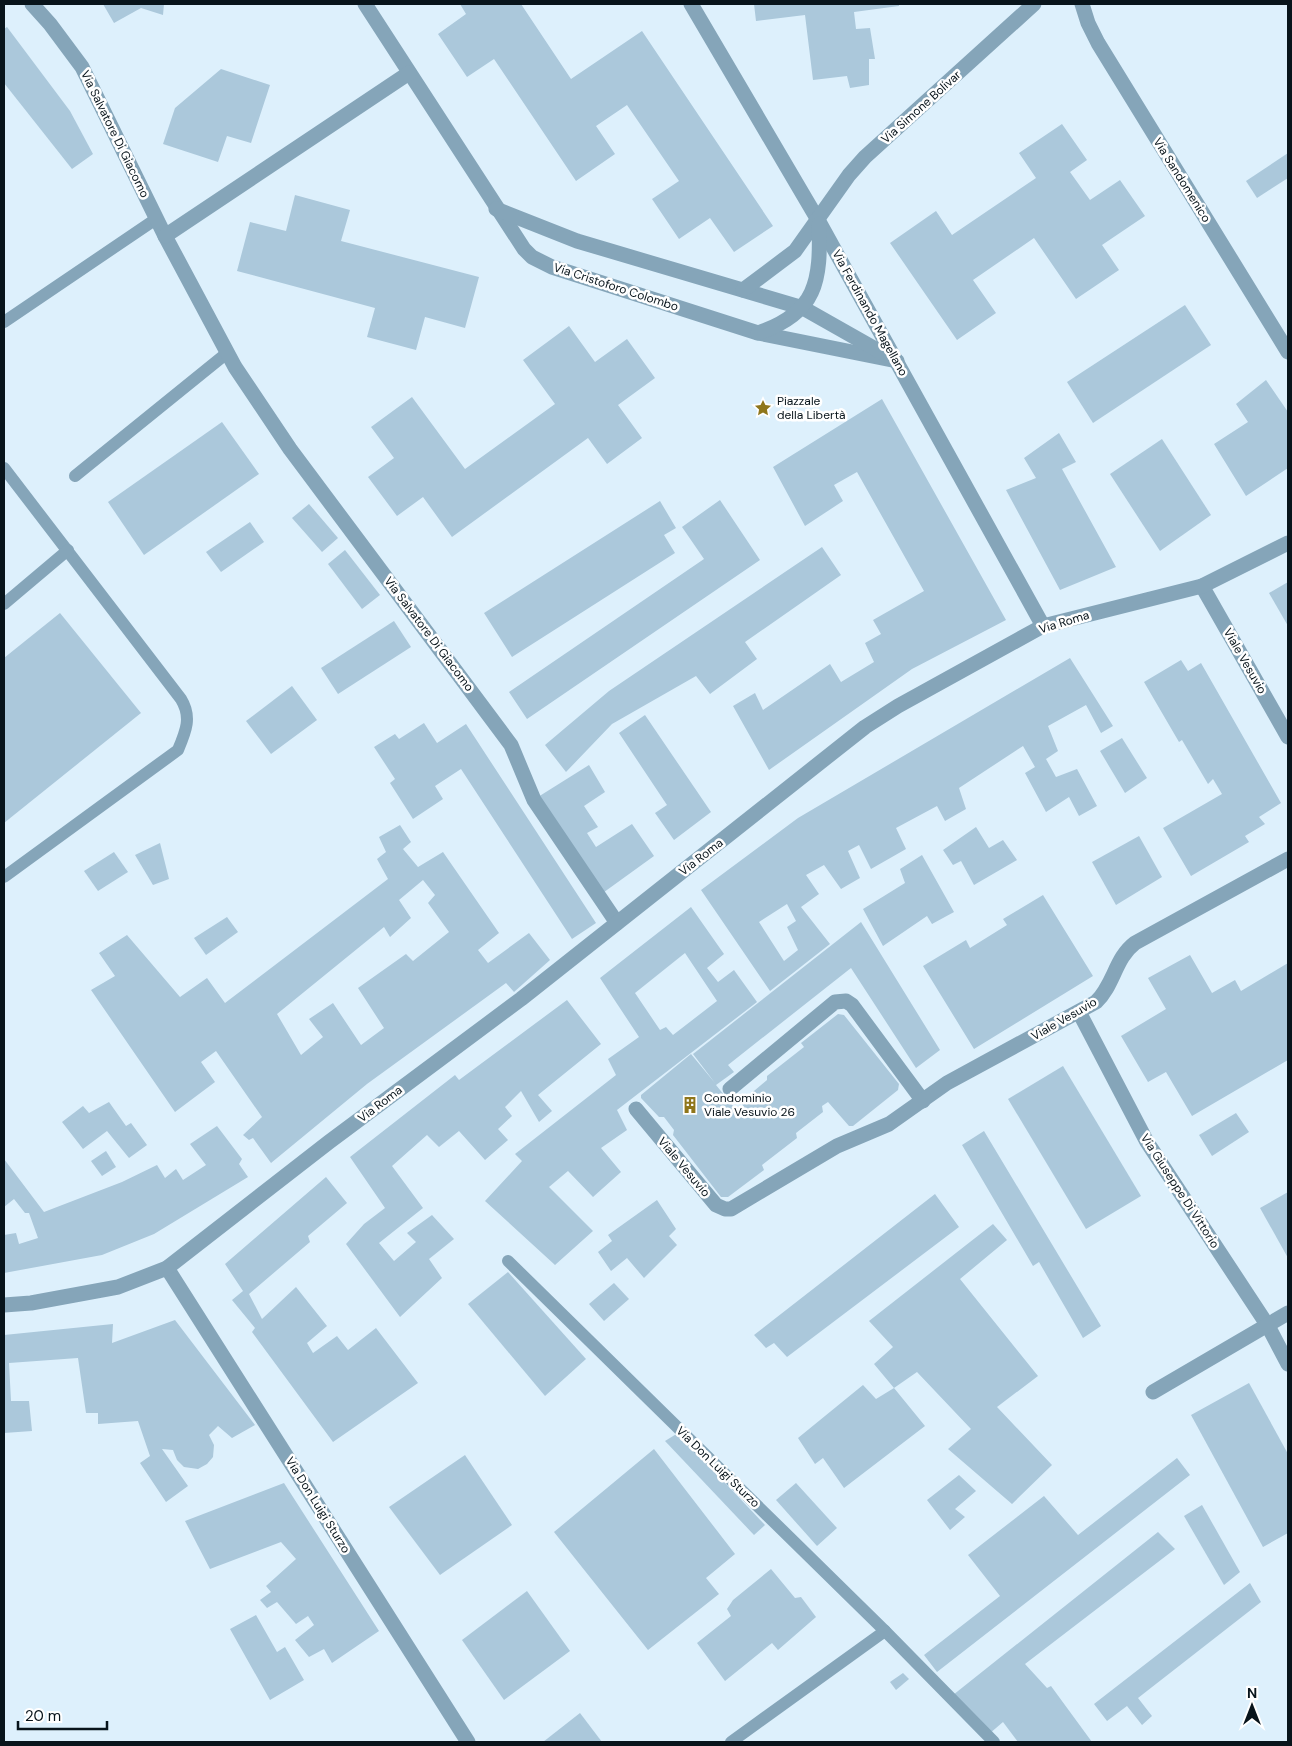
<svg xmlns="http://www.w3.org/2000/svg" width="1292" height="1746" font-family="'DM Sans',sans-serif">
  <style>
    .building { fill: #abc8db; fill-rule: evenodd }
    .lines { fill: none; stroke-linecap: round; stroke-linejoin: round }
    .service { stroke: #85a5b9; stroke-width: 12 }
    .minor { stroke: #85a5b9; stroke-width: 15 }
    .tertiary { stroke: #85a5b9; stroke-width: 15 }
    .labels { text-anchor: middle; dominant-baseline: central; stroke-width: 5; stroke-linejoin: round; paint-order: stroke }
    .street-label { font-size: 12px; fill: #08141b; stroke: #fff }
    .poi-label { font-size: 12px; fill: #08141b; stroke: #fff; text-anchor: start }
  </style>
  <rect width="100%" height="100%" fill="#ddf0fc"/>
  <!-- building -->
  <g class="building">
    <path d="M103 4H164L163 15 141 8 114 23Z"/>
    <path d="M460 4H521L571 79 642 31 773 226 734 252 710 218 679 239 652 199 679 181 627 105 596 126 615 154 576 181 494 59 467 77 438 34 466 14Z"/>
    <path d="M754 4H899V6L854 12 856 29 870 28 875 59H869V85L850 88 847 76 813 80 805 15 756 21Z"/>
    <path d="M7 27 70 111 93 154 72 169 4 83V29Z"/>
    <path d="M221 69 270 85 251 143 227 136 218 162 163 144 175 108Z"/>
    <path d="M1062 124 1087 160 1070 172 1090 200 1120 180 1145 216 1102 245 1119 270 1076 299 1034 238 973 280 996 313 957 340 890 243 936 211 952 235 1036 178 1019 153Z"/>
    <path d="M1288 153V178L1257 198 1246 181Z"/>
    <path d="M295 195 350 210 341 241 479 277 465 328 425 317 416 350 367 337 375 308 237 271 250 222 286 231Z"/>
    <path d="M1185 305 1211 345 1093 423 1067 382Z"/>
    <path d="M569 326 595 362 627 339 655 378 618 405 642 438 607 464 588 438 452 537 423 497 397 516 368 477 394 458 371 427 412 397 465 469 555 404 523 360Z"/>
    <path d="M1266 380 1288 412V468L1246 496 1214 444 1248 422 1236 404Z"/>
    <path d="M882 399 1006 620 912 669 769 770 733 706 755 693 763 710 830 664 841 682 874 662 865 643 881 634 873 620 924 591 857 472 834 485 843 501 805 526 773 467Z"/>
    <path d="M222 422 259 474 144 555 108 502Z"/>
    <path d="M1059 433 1076 462 1062 469 1116 567 1060 590 1006 490 1036 478 1024 458Z"/>
    <path d="M1162 439 1211 515 1160 551 1110 474Z"/>
    <path d="M720 500 760 560 527 719 509 692 704 559 682 527Z"/>
    <path d="M660 501 676 528 664 535 675 553 512 657 484 613Z"/>
    <path d="M309 504 338 538 322 552 292 518Z"/>
    <path d="M250 522 264 542 221 572 206 552Z"/>
    <path d="M822 547 841 575 745 642 757 659 710 694 696 676 612 724 566 772 545 745 609 691Z"/>
    <path d="M345 550 380 595 362 609 328 564Z"/>
    <path d="M1288 582V626L1269 593Z"/>
    <path d="M60 613 141 713 4 823V658Z"/>
    <path d="M394 621 411 647 338 694 321 668Z"/>
    <path d="M1070 658 1113 726 1101 733 1086 705 1048 726 1058 751 1046 759 1056 777 1077 769 1097 806 1079 816 1069 797 1046 812 1025 773 1035 767 1023 746 959 788 966 809 945 821 937 806 896 828 906 849 871 869 859 845 848 851 860 878 841 889 824 865 806 875 819 894 801 907 830 944 770 991 701 890 798 818ZM787 904 796 921 787 927 798 950 784 961 759 922Z"/>
    <path d="M1181 660 1188 671 1201 663 1281 803 1259 817 1265 824 1245 836 1249 842 1191 876 1163 828 1222 794 1213 779 1208 784 1182 740 1179 742 1144 682Z"/>
    <path d="M292 686 317 720 271 754 246 721Z"/>
    <path d="M645 715 711 812 674 840 655 813 667 805 619 733Z"/>
    <path d="M424 723 437 743 466 724 596 923 572 939 461 769 435 786 443 799 413 819 390 783 395 779 374 747 395 734 399 739Z"/>
    <path d="M1122 738 1147 778 1125 793 1100 751Z"/>
    <path d="M589 765 605 792 584 806 598 827 587 833 596 847 632 824 654 856 600 895 538 797Z"/>
    <path d="M400 825 411 842 403 849 418 867 443 852 499 933 478 950 488 963 529 933 550 960 514 992 506 983 367 1084 271 1163 253 1138 249 1140 243 1135 262 1117 216 1051 201 1062 215 1082 175 1112 91 990 115 976 99 953 127 935 180 997 207 978 225 1003 388 879 377 859 386 852 379 837ZM423 880 435 895 428 903 449 932 413 961 406 954 358 988 384 1028 361 1045 333 1003 309 1019 323 1037 301 1055 277 1014 384 927 390 937 411 918 399 900Z"/>
    <path d="M976 827 989 848 1003 840 1017 860 974 885 961 861 953 865 943 850Z"/>
    <path d="M1139 836 1162 877 1116 905 1092 862Z"/>
    <path d="M160 843 169 879 153 885 135 855Z"/>
    <path d="M114 852 128 872 98 891 84 871Z"/>
    <path d="M922 855 954 912 932 924 927 916 883 946 863 909 905 883 900 869Z"/>
    <path d="M1043 895 1093 976 974 1049 923 966 966 940 970 948 1007 925 1003 919Z"/>
    <path d="M691 907 724 954 707 968 718 982 734 970 757 1002 617 1110 627 1130 601 1148 621 1172 593 1197 568 1171 549 1187 593 1231 555 1265 485 1201 522 1161 515 1154 616 1075 608 1059 639 1037 600 978ZM685 953 717 1001 673 1035 666 1027 660 1030 635 993Z"/>
    <path d="M227 917 238 932 206 955 194 938Z"/>
    <path d="M861 922 940 1050 916 1068 851 968 728 1065 734 1072 716 1085 737 1111 743 1106 741 1102 767 1080V1076L804 1047 801 1043 838 1014 844 1015 899 1084 898 1090 853 1126H849L828 1102 822 1106 823 1112 796 1133 797 1138 762 1165 764 1170 728 1197H721L673 1135 674 1130 664 1117H659L641 1098V1095L691 1054 715 1083 693 1054Z"/>
    <path d="M1190 955 1212 993 1235 980 1241 991 1288 963V1060L1192 1116 1166 1072 1148 1082 1121 1036 1166 1009 1148 978Z"/>
    <path d="M567 1000 601 1044 538 1095 552 1111 539 1122 521 1091 505 1107 512 1116 498 1129 508 1140 485 1160 459 1131 439 1147 427 1135 392 1166 423 1208 379 1243 394 1261 416 1242 407 1233 432 1215 454 1239 429 1259 442 1278 400 1317 346 1244 364 1224 385 1208 350 1157 455 1075 459 1080Z"/>
    <path d="M1063 1066 1141 1196 1086 1229 1008 1099Z"/>
    <path d="M109 1102 126 1126 131 1123 147 1145 129 1158 107 1131 83 1149 62 1122 83 1106 89 1113Z"/>
    <path d="M1236 1113 1249 1132 1212 1156 1199 1135Z"/>
    <path d="M217 1126 242 1159 239 1164 248 1177 154 1234 102 1255 4 1273V1235L16 1233 19 1244 38 1238 29 1213H25L14 1199 4 1207V1159L44 1212 122 1182 157 1165 165 1178 176 1169 183 1180 206 1165 190 1144Z"/>
    <path d="M984 1131 1101 1326 1083 1338 1039 1262 1033 1266 962 1145Z"/>
    <path d="M106 1151 116 1167 102 1176 91 1161Z"/>
    <path d="M326 1177 347 1203 308 1236 310 1242 249 1294 262 1319 296 1287 327 1326 307 1343 313 1353 337 1336 348 1350 376 1328 418 1383 333 1442 252 1332 255 1328 232 1300 243 1291 225 1264Z"/>
    <path d="M1288 1192V1258L1260 1208Z"/>
    <path d="M935 1194 959 1227 787 1357 774 1343 766 1348 754 1335Z"/>
    <path d="M657 1200 676 1229 669 1236 677 1245 644 1278 627 1258 611 1271 598 1252 612 1241 608 1235Z"/>
    <path d="M993 1224 1007 1240 960 1279 1038 1376 997 1407 1052 1465 1012 1504 948 1449 971 1429 917 1372 894 1388 874 1364 893 1347 869 1321Z"/>
    <path d="M508 1272 586 1359 545 1396 468 1304Z"/>
    <path d="M614 1283 629 1299 604 1321 589 1304Z"/>
    <path d="M175 1320 255 1425 232 1438 218 1426 209 1435 214 1445 213 1457 207 1464 198 1469 184 1467 177 1460 173 1450 162 1449 188 1486 166 1502 140 1463 150 1456 138 1421 98 1424V1413H86L78 1358 9 1363 11 1401H29L32 1431 4 1433V1335L113 1324 112 1343Z"/>
    <path d="M1249 1383 1288 1454V1533L1263 1547 1191 1415Z"/>
    <path d="M863 1385 876 1399 894 1388 925 1426 844 1488 823 1458 815 1464 798 1438Z"/>
    <path d="M678 1433 765 1525 754 1535 665 1441Z"/>
    <path d="M654 1449 735 1554 706 1578 719 1594 648 1650 554 1532Z"/>
    <path d="M465 1455 512 1525 440 1575 389 1507Z"/>
    <path d="M1177 1458 1190 1475 937 1672 924 1655 1000 1596 968 1555 1044 1496 1078 1535Z"/>
    <path d="M959 1475 976 1491 955 1509 965 1517 950 1530 927 1500Z"/>
    <path d="M284 1483 379 1631 332 1663 324 1649 309 1657 295 1640 314 1625 308 1616 296 1624 277 1602 267 1608 260 1600 271 1592 266 1586 296 1559 281 1542 210 1569 185 1521Z"/>
    <path d="M796 1483 837 1528 817 1546 776 1500Z"/>
    <path d="M1202 1505 1240 1572 1224 1585 1184 1516Z"/>
    <path d="M1158 1532 1175 1549 1025 1664 1047 1688 1051 1686 1092 1742H1018L1003 1722 989 1734 953 1695Z"/>
    <path d="M771 1569 795 1598 801 1597 816 1617 778 1650 772 1643 725 1681 697 1643 731 1616 727 1609 733 1600Z"/>
    <path d="M1250 1583 1261 1602 1138 1698 1152 1716 1142 1725 1127 1706 1107 1721 1094 1704Z"/>
    <path d="M527 1591 570 1651 504 1700 462 1640Z"/>
    <path d="M256 1615 277 1652 285 1647 304 1680 270 1700 230 1629Z"/>
    <path d="M903 1673 909 1679 896 1690 890 1682Z"/>
    <path d="M580 1713 602 1742H543Z"/>
  </g>
  <g class="lines">
    <!-- service -->
    <g class="service">
      <path d="M4 322 156 219"/>
      <path d="M4 468 181 699C192 717 186 731 178 750L4 877"/>
      <path d="M75 476 227 353"/>
      <path d="M4 604 68 550"/>
      <path d="M508 1261 885 1631 994 1742"/>
      <path d="M731 1742 885 1631"/>
    </g>
    <!-- minor -->
    <g class="minor">
      <path d="M32 4 50 24 82 67 165 236 235 367 290 449 511 745 534 800 617 923"/>
      <path d="M365 4 524 249 532 257 552 267 758 333 897 361"/>
      <path d="M691 4 818 220 1043 626"/>
      <path d="M1082 4 1088 23 1098 43 1288 352"/>
      <path d="M496 209 577 241 803 308 886 355"/>
      <path d="M165 236 409 73"/>
      <path d="M743 290 795 251 849 175 865 157 1034 4"/>
      <path d="M758 333C817 313 821 281 819 224"/>
      <path d="M1202 586 1288 737"/>
      <path d="M1079 1012 1147 1142 1268 1326 1288 1364"/>
      <path d="M730 1089 835 1002 846 1001 852 1005 923 1101"/>
      <path d="M636 1109 716 1205 725 1209H731L837 1146 889 1124 947 1083 1096 1002C1114 985 1115 958 1135 943L1288 859"/>
      <path d="M1153 1392 1288 1313"/>
    </g>
    <!-- tertiary -->
    <g class="tertiary">
      <path d="M167 1268 468 1742"/>
      <path d="M4 1305 31 1303 118 1287 167 1268 329 1142 521 999 865 727 898 706 1043 626 1202 586 1288 543"/>
    </g>
  </g>
  <!-- icons -->
  <defs>
    <g id="sight-bare" transform="scale(1.35)"><path d="M0-6L1.8-2.2L6-1.7L2.9 1.2L3.7 5.4L0 3.3L-3.7 5.4L-2.9 1.2L-6-1.7L-1.8-2.2Z" fill="#8f761b" stroke="#fff" stroke-width="2.5" paint-order="stroke"/></g>
    <g id="building-bare" transform="scale(1.35)"><path d="M-4-6H4V6H1V3H-1V6H-4ZM-2.5-4.3h1.7v1.8h-1.7ZM.8-4.3h1.7v1.8H.8ZM-2.5-1h1.7V.8h-1.7ZM.8-1h1.7V.8H.8Z" fill="#8f761b" stroke="#fff" stroke-width="2.5" paint-order="stroke"/></g>
  </defs>
  <g fill-rule="evenodd">
    <use href="#sight-bare" x="763" y="408"/>
    <use href="#building-bare" x="690" y="1105"/>
  </g>
  <g class="labels">
    <!-- street labels -->
    <g class="street-label">
      <text transform="translate(921 107) rotate(-42)">Via Simone Bolivar</text>
      <text transform="translate(115 134) rotate(64)">Via Salvatore Di Giacomo</text>
      <text transform="translate(1182 180) rotate(58)">Via Sandomenico</text>
      <text transform="translate(616 287) rotate(18)">Via Cristoforo Colombo</text>
      <text transform="translate(870 313) rotate(61)">Via Ferdinando Magellano</text>
      <text transform="translate(1064 622) rotate(-17)">Via Roma</text>
      <text transform="translate(429 634) rotate(53)">Via Salvatore Di Giacomo</text>
      <text transform="translate(1245 661) rotate(60)">Viale Vesuvio</text>
      <text transform="translate(701 857) rotate(-38)">Via Roma</text>
      <text transform="translate(1064 1019) rotate(-30)">Viale Vesuvio</text>
      <text transform="translate(380 1104) rotate(-37)">Via Roma</text>
      <text transform="translate(684 1167) rotate(50)">Viale Vesuvio</text>
      <text transform="translate(1180 1191) rotate(57)">Via Giuseppe Di Vittorio</text>
      <text transform="translate(718 1467) rotate(44)">Via Don Luigi Sturzo</text>
      <text transform="translate(318 1505) rotate(58)">Via Don Luigi Sturzo</text>
    </g>
    <!-- poi labels -->
    <g class="poi-label">
      <text x="777" y="401">Piazzale<tspan x="777" dy="14">della Libertà</tspan></text>
      <text x="704" y="1098">Condominio<tspan x="704" dy="14">Viale Vesuvio 26</tspan></text>
    </g>
  </g>
  <!-- border -->
  <rect width="1292" height="1746" fill="none" stroke="#08141b" stroke-width="10"/>
  <!-- north arrow -->
  <g transform="translate(1252 1706)" stroke="#ffffff" stroke-width="4" paint-order="stroke">
  <path d="M0-4L9 19L0 12L-9 19Z" fill="#08141b"/>
  <text y="-8" font-size="14" font-weight="bold" text-anchor="middle" fill="#08141b">N</text>
  </g>
  <!-- scale -->
  <path d="M18 1721v8h89v-8" fill="none" stroke="#08141b" stroke-width="2.5"/>
  <text x="25" y="1721" font-size="15" fill="#08141b" stroke="#ffffff" stroke-width="4" paint-order="stroke">20 m</text>
</svg>
